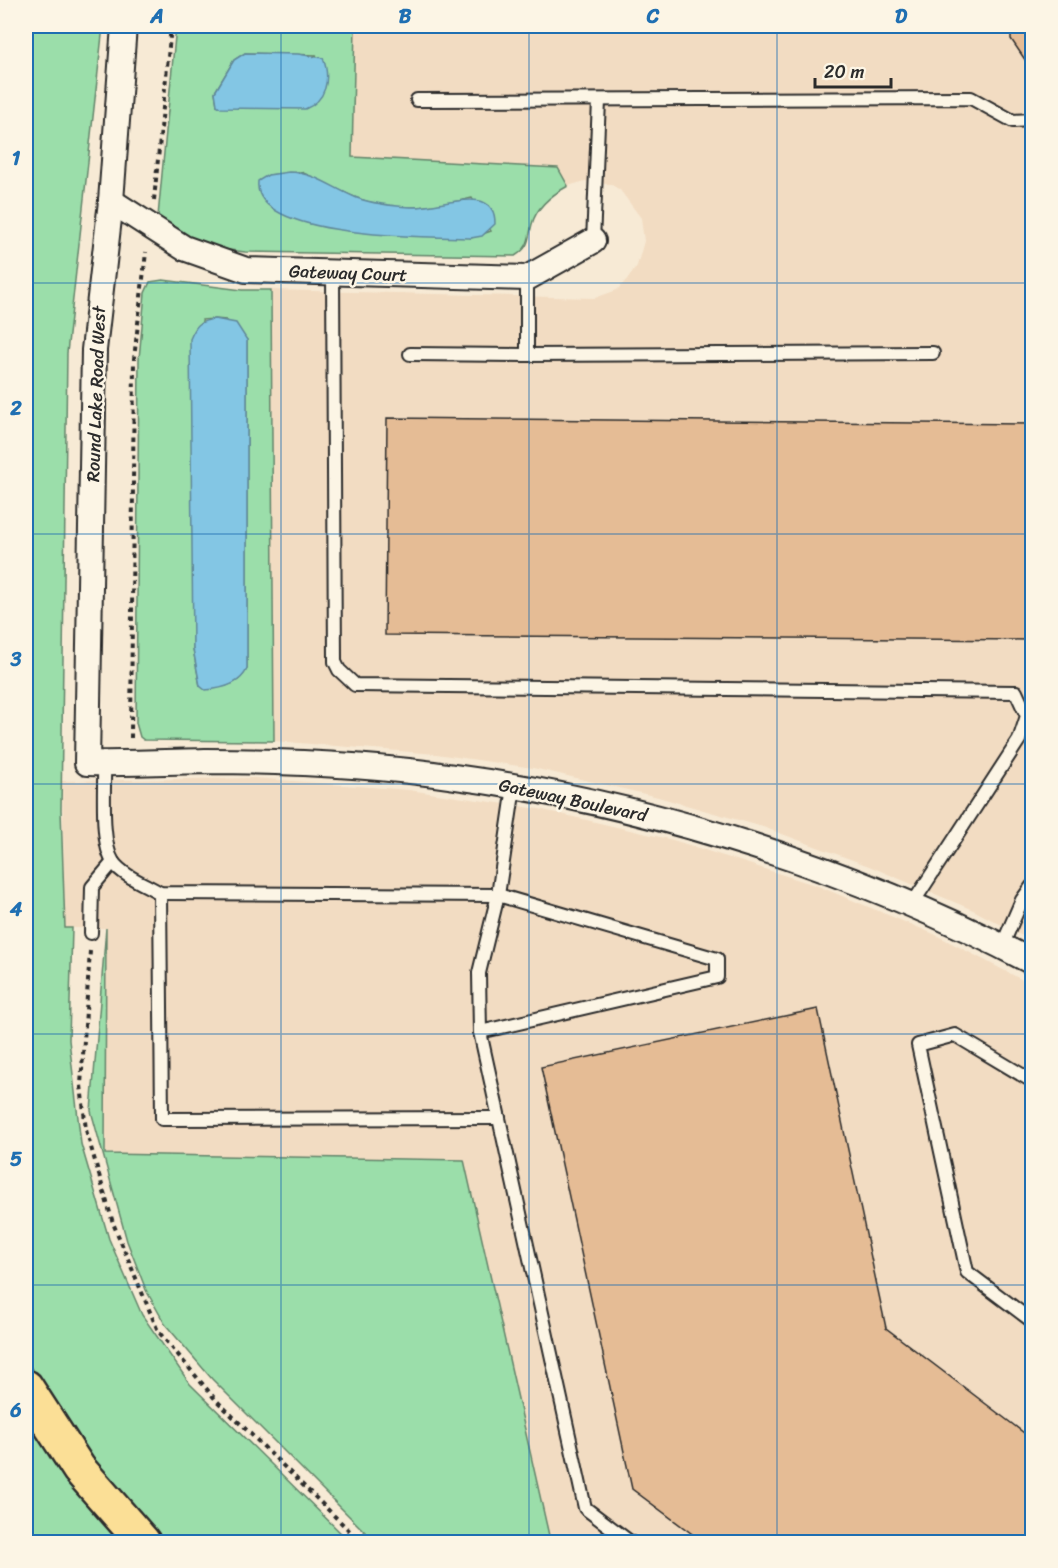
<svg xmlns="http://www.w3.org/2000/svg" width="1058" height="1568" font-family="Sriracha,sans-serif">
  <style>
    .built { fill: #f2dcc2 }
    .green { fill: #9bdeaa; stroke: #63846a; stroke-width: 1.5; fill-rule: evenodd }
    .water { fill: #83c6e4; stroke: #60889a; stroke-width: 1.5 }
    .building { fill: #e5bc95; stroke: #2b2b2b; stroke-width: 1.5 }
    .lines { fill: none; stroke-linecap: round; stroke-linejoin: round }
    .service-casing { stroke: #2b2b2b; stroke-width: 16 }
    .minor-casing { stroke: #2b2b2b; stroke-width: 28 }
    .motorway-casing { stroke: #2b2b2b; stroke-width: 38 }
    .path { stroke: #2b2b2b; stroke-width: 4; stroke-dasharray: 4.5 4.5; stroke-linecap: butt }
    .service { stroke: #fcf5e5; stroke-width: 12 }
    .minor { stroke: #fcf5e5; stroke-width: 24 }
    .motorway { stroke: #fbdf96; stroke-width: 33 }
    .grid { fill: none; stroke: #1f6fb2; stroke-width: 1.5; stroke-opacity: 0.55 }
    .labels { text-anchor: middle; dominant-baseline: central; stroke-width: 5; stroke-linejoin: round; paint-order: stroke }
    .street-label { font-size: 18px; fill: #2b2b2b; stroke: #fcf5e5 }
    .neatline { fill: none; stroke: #1f6fb2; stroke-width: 2 }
    .grid-label { font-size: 20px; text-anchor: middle; font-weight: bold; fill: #1f6fb2 }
  </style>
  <rect width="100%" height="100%" fill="#f7ead5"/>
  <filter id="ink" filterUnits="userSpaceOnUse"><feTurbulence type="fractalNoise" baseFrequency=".0167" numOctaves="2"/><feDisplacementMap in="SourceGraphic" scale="12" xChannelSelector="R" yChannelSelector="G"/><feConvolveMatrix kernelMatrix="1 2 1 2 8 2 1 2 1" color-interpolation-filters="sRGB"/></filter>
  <g filter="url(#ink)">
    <!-- built -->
    <g class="built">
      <path d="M349 26H1032V941L973 910 869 866 763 827 658 797 533 768 436 754 274 741 271 290 595 298 617 290 630 276 637 266 644 241 641 218 620 190 612 185 585 181 568 186 558 168 352 157 355 26Z"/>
      <path d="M254 778 409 790 539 809 673 840 818 886 934 934 1032 985V1542H554L550 1540 464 1161 105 1154 106 928H65L62 781Z"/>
    </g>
    <!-- green -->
    <g class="green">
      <path d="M26 26H103L67 353 61 810 65 928H72L69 1040 81 1144 109 1239 142 1315 190 1384 350 1542H167L133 1511 87 1455 26 1360Z"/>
      <path d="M176 26H355L352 157 558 168 568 186C553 194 537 206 532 224 528 239 530 247 515 256L245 252 160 241 157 227ZM245 53 317 55 217 105 215 92 234 60ZM301 172C320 180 337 190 357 198 395 213 433 207 472 198L491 231 471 238 268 175Z"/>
      <path d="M163 280 242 290H271L274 741 144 740 140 737 136 723 139 359 145 293 150 282ZM215 319 226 320 247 340V669C238 687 217 690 200 686L193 649 202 320Z"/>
      <path d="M106 928 105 1154 464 1160 550 1540 554 1542H375L212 1379 165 1324 146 1290 127 1241 91 1111Z"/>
      <path d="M26 1410 129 1542H26Z"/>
    </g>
    <!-- water -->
    <g class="water">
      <path d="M245 53 298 54 323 58C331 79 326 101 305 109L221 108 217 105 215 92 234 60Z"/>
      <path d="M289 172C314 172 334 189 357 198 374 204 393 206 411 207 438 209 496 181 495 224L482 236 471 238C435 237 251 240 258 181L268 175Z"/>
      <path d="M215 319 236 323 247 340V669C240 685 221 689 205 690L200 686 193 649 190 339C196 325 199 321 215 319Z"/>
    </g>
    <!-- building -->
    <g class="building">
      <path d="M1011 26H1032V70L1011 39Z"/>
      <path d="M387 418 1032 424V640L385 635Z"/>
      <path d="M818 1009 886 1328 1032 1439V1542H703L632 1489 541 1067Z"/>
    </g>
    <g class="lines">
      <!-- service casing -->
      <g class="service-casing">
        <g id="service">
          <path d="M417 100 971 98 1013 121 1032 120"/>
          <path d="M593 241 599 101"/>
          <path d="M333 273 335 662 339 670 355 685 1016 692 1027 716 1019 740 911 906"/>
          <path d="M527 278V355L933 353"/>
          <path d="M410 354 527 355"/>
          <path d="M104 763C105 788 100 841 113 862 123 876 145 884 160 893L498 895 717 959V977L480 1032 585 1508 630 1542"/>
          <path d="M160 893 162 1119 499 1118"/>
          <path d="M91 933 92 887 113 862"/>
          <path d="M1002 946 1022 900 1032 886"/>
          <path d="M480 1032 479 973 498 895 514 787"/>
          <path d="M1032 1081 955 1035 918 1045 967 1272 1032 1321"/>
        </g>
      </g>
      <!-- minor casing -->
      <g class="minor-casing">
        <g id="minor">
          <path d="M124 26 111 201 94 350 87 763C127 764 166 762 205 761 288 761 373 765 455 777 647 803 861 871 1032 962"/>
          <path d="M111 201 184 248 246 270 527 278 593 241"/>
        </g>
      </g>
      <!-- motorway casing -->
      <g class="motorway-casing">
        <path id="motorway" d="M26 1387 79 1469 143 1542"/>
      </g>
      <!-- path -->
      <g class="path">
        <path d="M154 200 171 26"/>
        <path d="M131 738 134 359 146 252"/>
        <path d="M90 951 81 1085 86 1130 113 1223 158 1331 216 1400 361 1542"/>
      </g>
      <!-- service -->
      <use href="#service" class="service"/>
      <!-- minor -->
      <use href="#minor" class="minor"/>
      <!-- motorway -->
      <use href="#motorway" class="motorway"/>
    </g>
  </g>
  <!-- grid -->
  <path class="grid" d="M281 26V1542M529 26V1542M777 26V1542M26 283H1032M26 534H1032M26 784H1032M26 1034H1032M26 1285H1032"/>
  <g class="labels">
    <!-- street labels -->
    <g class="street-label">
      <text transform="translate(348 273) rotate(2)">Gateway Court</text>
      <text transform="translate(96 394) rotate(-88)">Round Lake Road West</text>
      <text transform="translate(573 800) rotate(12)">Gateway Boulevard</text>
    </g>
  </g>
  <!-- margin -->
  <rect width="1058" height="1568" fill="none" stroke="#fcf5e5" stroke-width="66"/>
  <!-- scale -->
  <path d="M815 78v9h76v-9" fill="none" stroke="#2b2b2b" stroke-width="3"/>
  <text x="824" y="78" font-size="18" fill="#2b2b2b" stroke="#fcf5e5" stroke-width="4.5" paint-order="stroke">20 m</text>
  <rect x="33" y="33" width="992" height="1502" class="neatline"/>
  <g class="grid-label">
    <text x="157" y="23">A</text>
    <text x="405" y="23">B</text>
    <text x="653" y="23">C</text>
    <text x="901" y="23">D</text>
    <text x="16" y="165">1</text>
    <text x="16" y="415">2</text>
    <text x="16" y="666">3</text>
    <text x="16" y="916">4</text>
    <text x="16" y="1166">5</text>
    <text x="16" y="1417">6</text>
  </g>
</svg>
